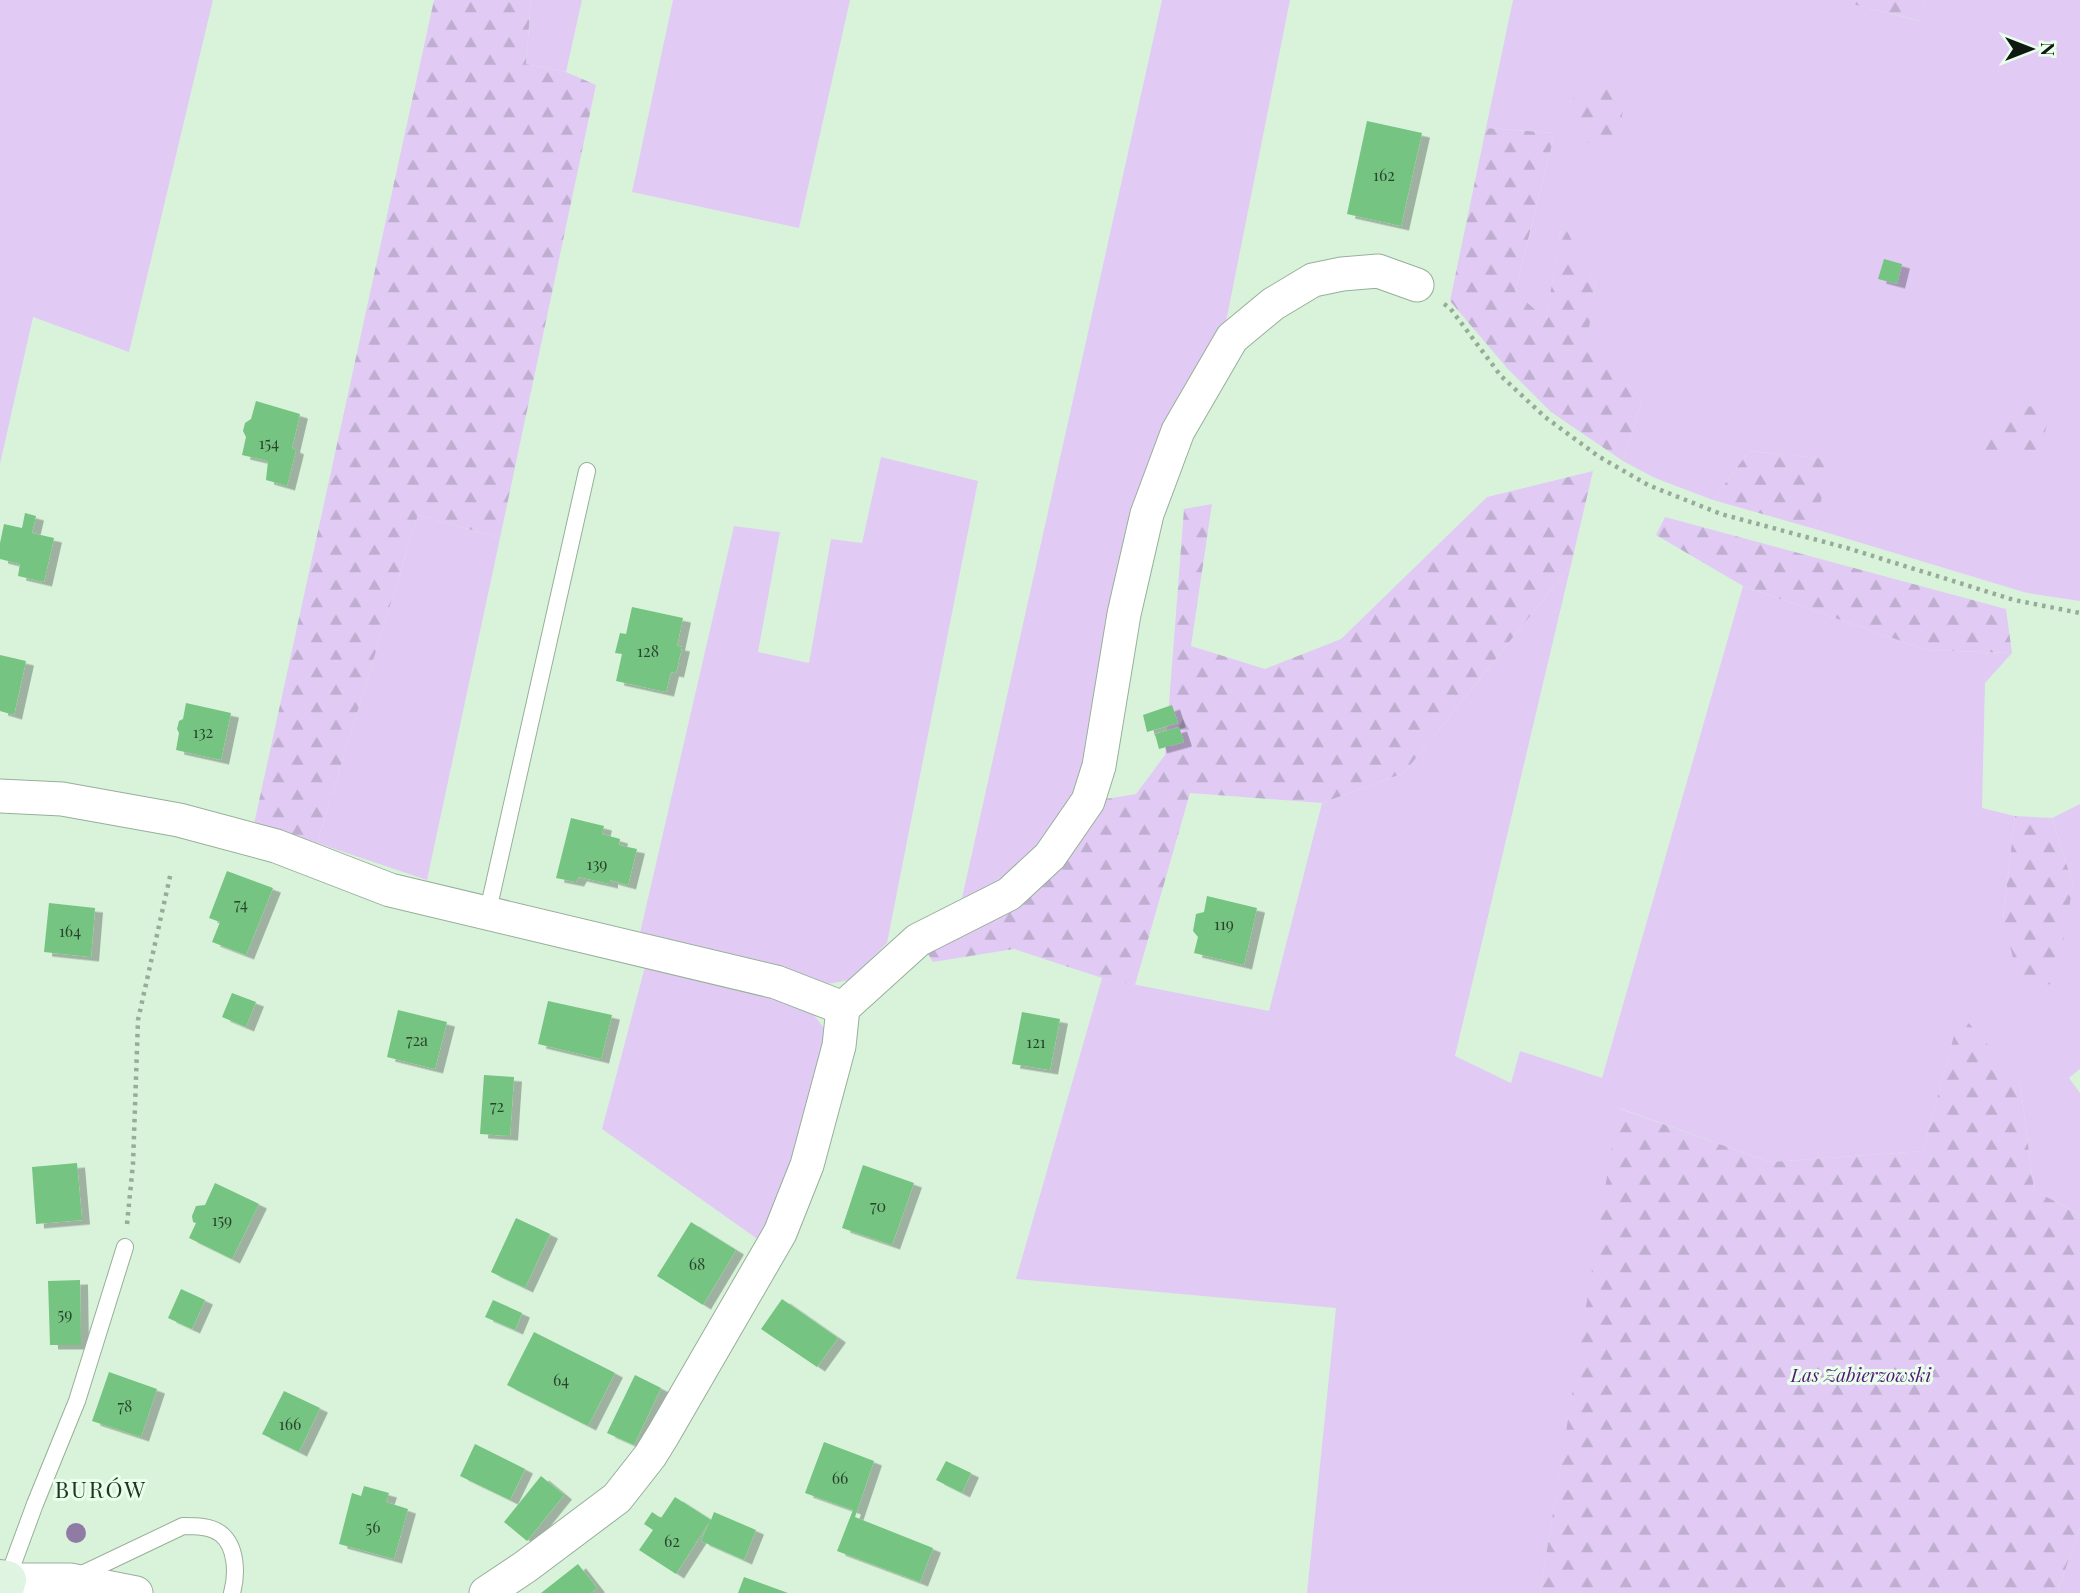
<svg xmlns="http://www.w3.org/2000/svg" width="2080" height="1593" font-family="'Playfair Display',serif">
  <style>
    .grass { fill: #e1cbf5 }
    .forest { fill: url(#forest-firs) }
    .building { fill: #75c481; filter: url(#shadow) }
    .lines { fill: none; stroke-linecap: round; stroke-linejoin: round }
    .lane-casing { stroke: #97af99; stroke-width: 18 }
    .street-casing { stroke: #97af99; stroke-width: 35 }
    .secondary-casing { stroke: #97af99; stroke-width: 40 }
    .path { stroke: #97ab99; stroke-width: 4.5; stroke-dasharray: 3.5 5; stroke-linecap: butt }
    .lane { stroke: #fff; stroke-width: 16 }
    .street { stroke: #fff; stroke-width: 33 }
    .secondary { stroke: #e0f4e2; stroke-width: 38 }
    .tree { fill: #907ba5 }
    .labels { text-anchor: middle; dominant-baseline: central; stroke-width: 6; stroke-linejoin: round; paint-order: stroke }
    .number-label { font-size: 16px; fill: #29442d }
    .park-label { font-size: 19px; font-style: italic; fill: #541878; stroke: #e9ffeb }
    .quarter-label { font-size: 23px; letter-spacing: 2px; fill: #1f3422; stroke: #e9ffeb }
  </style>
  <defs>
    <pattern id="forest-firs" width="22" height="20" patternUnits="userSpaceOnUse" patternTransform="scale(1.75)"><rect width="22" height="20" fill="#e1cbf5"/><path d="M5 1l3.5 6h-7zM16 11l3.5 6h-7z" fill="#c0aed1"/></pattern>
    <filter id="shadow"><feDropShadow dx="8" dy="4.5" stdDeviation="0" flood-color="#0004"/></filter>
  </defs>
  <rect width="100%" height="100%" fill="#d9f3db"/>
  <!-- grass -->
  <g class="grass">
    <path d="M0 0H213L129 352 33 317 0 464Z"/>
    <path d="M531 0H582L566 72 526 64Z"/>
    <path d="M673 0H850L799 228 632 192Z"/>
    <path d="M1162 0H1290L1224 332 1174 411 1087 762C1067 811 1046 856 997 883 986 890 973 893 962 898Z"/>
    <path d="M1513 0H1845V2L1920 21 1925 0H2080V601L2027 593 1815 529 1829 459 1749 451 1713 500 1655 478 1623 461 1642 401 1587 334 1596 285 1562 223 1546 321 1515 291 1555 133 1486 128Z"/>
    <path d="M881 457 978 481 887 943 850 980 827 984 640 933 734 526 780 532 758 652 809 663 831 539 862 543Z"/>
    <path d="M418 515 500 538 427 880 317 843Z"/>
    <path d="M1571 565 1455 1056 1511 1083 1520 1051 1602 1078 1743 586 1927 650 2012 653 1985 683 1982 808 2015 816 2003 919 2073 885 2052 818 2080 804V1069L2069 1078 2080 1093V1215L2034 1190 2020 1082 1960 1014 1923 1151 1770 1162 1619 1108 1540 1593H1307L1336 1308 1016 1279 1102 978 1269 1011 1322 803 1404 773Z"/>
    <path d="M646 963 808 1007 832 1039 815 1109 763 1243 602 1129Z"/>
    <path d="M2080 1528V1593H2061L2058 1590Z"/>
  </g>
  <!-- forest -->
  <g class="forest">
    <path d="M434 0H531L526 64 566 72 596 85 500 538 418 515 317 843 254 824Z"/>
    <path d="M1845 0H1925L1921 21 1844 2Z"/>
    <path d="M1570 83H1627L1618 142 1583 143Z"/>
    <path d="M1486 128 1555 133 1515 291 1546 320 1562 222 1596 285 1588 334 1642 401 1623 461 1551 412 1507 368 1450 301Z"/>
    <path d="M2053 404 2038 457 1975 450 2006 409Z"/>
    <path d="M1749 451 1830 459 1815 529 1713 500Z"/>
    <path d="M1593 471 1571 565 1404 773 1322 803 1190 793 1135 985 1102 978 1014 949 933 962 923 946 1099 800 1136 794 1165 755 1184 509 1212 504 1191 646 1265 669 1341 639 1487 497Z"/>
    <path d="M1665 517 2006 609 2012 653 1927 650 1743 586 1656 535Z"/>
    <path d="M2015 816 2052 818 2073 885 2056 982 2022 993 2003 919Z"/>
    <path d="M1960 1013 2020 1082 2034 1190 2080 1215V1528L2058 1590 2061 1593H1540L1618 1108 1770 1162 1923 1151Z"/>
  </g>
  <!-- building -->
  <g class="building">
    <path d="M1367 121 1422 133 1401 226 1347 214Z"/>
    <path d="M1884 259 1902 264 1897 284 1878 279Z"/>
    <path d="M256 401 300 414 292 448 296 450 287 486 266 480 268 461 242 455 246 437 243 431 245 423 251 419Z"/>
    <path d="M25 513 36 516 32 533 54 538 44 582 18 576 20 564 0 559V543L4 524 22 528Z"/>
    <path d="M632 607 683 618 677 646 682 647 676 673 671 672 666 692 616 681 622 654 615 653 620 633 626 634Z"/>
    <path d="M0 655 26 661 14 715 0 711Z"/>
    <path d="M186 703 231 713 221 760 176 750 179 733 177 729 179 721 183 719Z"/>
    <path d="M1172 705 1178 723 1147 732 1143 715Z"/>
    <path d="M1179 727 1184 742 1159 749 1155 734Z"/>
    <path d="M571 818 604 826 602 834 620 839 619 845 637 849 628 885 610 880V884L579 877 576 882 556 878Z"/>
    <path d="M227 871 273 888 246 955 212 942 220 922 209 918Z"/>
    <path d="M1207 896 1257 908 1244 965 1194 953 1198 937 1193 931 1196 914 1204 912Z"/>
    <path d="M49 903 95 908 91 957 44 952Z"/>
    <path d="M232 993 256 1002 246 1027 222 1017Z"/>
    <path d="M548 1001 612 1015 601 1059 538 1044Z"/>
    <path d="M398 1010 447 1022 435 1069 387 1057Z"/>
    <path d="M1022 1012 1060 1019 1050 1070 1012 1064Z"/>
    <path d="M484 1075 514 1077 510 1136 480 1134Z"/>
    <path d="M77 1163 82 1220 36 1224 32 1167Z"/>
    <path d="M863 1165 914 1183 892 1245 842 1228Z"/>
    <path d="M215 1183 259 1204 232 1259 189 1238 196 1223 193 1222 192 1216 196 1206 205 1205Z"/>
    <path d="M516 1218 550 1234 525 1288 491 1272Z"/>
    <path d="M691 1222 736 1250 703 1305 657 1276Z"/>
    <path d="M80 1280 81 1345H50L48 1281Z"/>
    <path d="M181 1289 205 1300 192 1329 168 1318Z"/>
    <path d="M782 1299 838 1338 817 1367 761 1329Z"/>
    <path d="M493 1300 522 1313 515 1330 485 1317Z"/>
    <path d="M534 1332 615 1373 588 1426 507 1385Z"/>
    <path d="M109 1372 157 1389 141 1437 92 1421Z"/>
    <path d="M635 1375 661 1388 634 1445 607 1433Z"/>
    <path d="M284 1391 320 1408 299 1452 262 1434Z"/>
    <path d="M824 1442 874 1461 855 1517 933 1548 920 1582 837 1551 853 1510 805 1493Z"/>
    <path d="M475 1444 525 1469 510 1500 460 1476Z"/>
    <path d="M946 1461 971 1473 962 1493 936 1480Z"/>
    <path d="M541 1476 564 1495 527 1541 504 1522Z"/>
    <path d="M364 1486 389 1493 386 1502 408 1509 394 1559 339 1544 352 1493 361 1496Z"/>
    <path d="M675 1497 711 1520 714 1512 756 1530 744 1560 701 1541 710 1521 676 1574 639 1550 653 1530 644 1524 652 1512 661 1518Z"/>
    <path d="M578 1564 597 1588 591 1593H541Z"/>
    <path d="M744 1577 788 1593H738Z"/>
  </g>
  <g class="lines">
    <!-- lane casing -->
    <g class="lane-casing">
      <g id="lane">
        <path d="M487 915 587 471"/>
        <path d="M78 1576 183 1526C195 1526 211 1526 221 1534 237 1547 237 1575 232 1593"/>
        <path d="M7 1580 35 1504 77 1401 125 1247"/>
      </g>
    </g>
    <!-- street casing -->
    <g class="street-casing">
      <g id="street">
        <path d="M0 796 62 799 179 820 276 846 390 890 776 982 843 1008"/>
        <path d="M7 1580H70L136 1593"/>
        <path d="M486 1593 525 1567 617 1498 650 1456 663 1435 780 1233 807 1165 839 1046 843 1008 918 940 1009 894 1050 856 1088 801 1099 766 1124 614 1147 514 1178 431 1232 338 1273 304 1313 280 1342 274 1378 271 1417 285"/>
      </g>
    </g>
    <!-- secondary casing -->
    <g class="secondary-casing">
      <path id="secondary" d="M0 1579 7 1580 3 1593"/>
    </g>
    <!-- path -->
    <g class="path">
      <path d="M1444 304 1450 308 1501 376 1545 417 1598 456 1648 485 1721 514 1847 548 2014 600 2080 613"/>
      <path d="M127 1224 133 1164 138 1020 171 872"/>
    </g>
    <!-- lane -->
    <use href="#lane" class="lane"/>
    <!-- street -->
    <use href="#street" class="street"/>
    <!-- secondary -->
    <use href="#secondary" class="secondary"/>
  </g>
  <!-- trees -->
  <circle class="tree" cx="76" cy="1533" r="10"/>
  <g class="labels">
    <!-- number labels -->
    <g class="number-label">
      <text x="1384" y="174">162</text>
      <text x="269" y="442">154</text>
      <text x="648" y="650">128</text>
      <text x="203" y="731">132</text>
      <text x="597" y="863">139</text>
      <text x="241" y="903">74</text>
      <text x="1224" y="923">119</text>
      <text x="70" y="930">164</text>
      <text x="417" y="1039">72a</text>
      <text x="1036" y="1041">121</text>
      <text x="497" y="1105">72</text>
      <text x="878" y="1205">70</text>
      <text x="222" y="1219">159</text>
      <text x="697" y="1263">68</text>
      <text x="65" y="1313">59</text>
      <text x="561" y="1379">64</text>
      <text x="125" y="1405">78</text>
      <text x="290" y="1423">166</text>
      <text x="840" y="1477">66</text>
      <text x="373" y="1526">56</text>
      <text x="672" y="1540">62</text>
    </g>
    <!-- park labels -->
    <g class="park-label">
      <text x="1861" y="1374">Las Zabierzowski</text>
    </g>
    <!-- quarter labels -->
    <g class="quarter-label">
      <text x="101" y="1488">BURÓW</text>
    </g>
  </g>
  <!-- north arrow -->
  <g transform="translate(2031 49) rotate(90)" stroke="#e9ffeb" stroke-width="5" paint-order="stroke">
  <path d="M0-5L12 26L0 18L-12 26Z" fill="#101911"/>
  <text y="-10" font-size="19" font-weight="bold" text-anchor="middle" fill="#101911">N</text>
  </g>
</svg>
